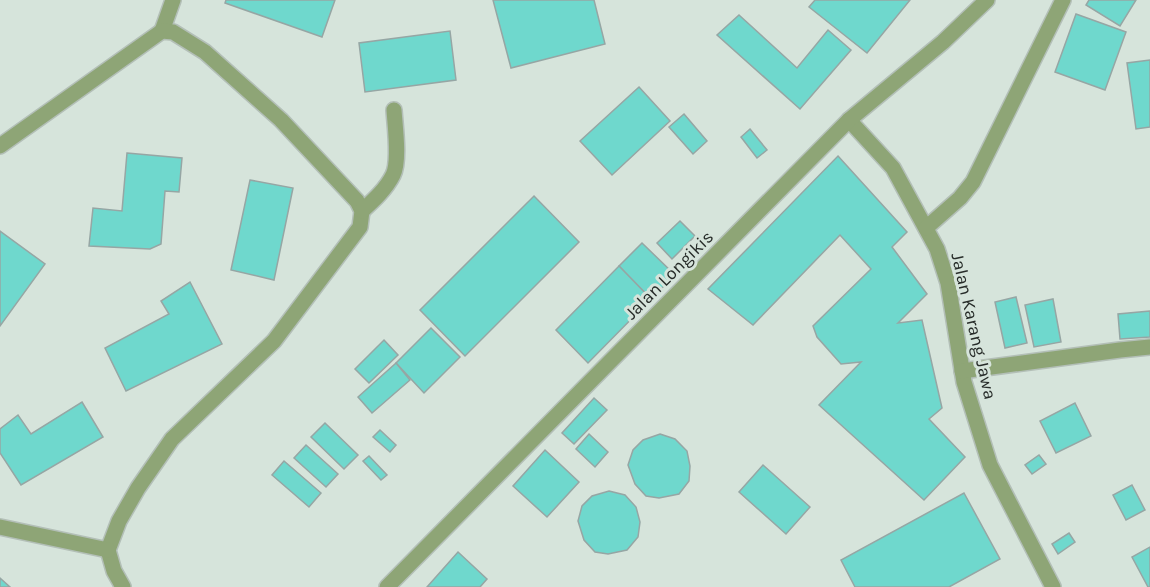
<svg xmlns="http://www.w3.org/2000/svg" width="1150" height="587" font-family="Karla,sans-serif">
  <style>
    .building { fill: #6fd8cd; stroke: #96a6a4; stroke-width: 1.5 }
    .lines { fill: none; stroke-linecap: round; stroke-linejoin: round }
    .minor-casing { stroke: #b3bfb7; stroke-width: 18 }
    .minor { stroke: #8ea576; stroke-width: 15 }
    .labels { text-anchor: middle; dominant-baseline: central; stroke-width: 6; stroke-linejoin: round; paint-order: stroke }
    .street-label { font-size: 18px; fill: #272c29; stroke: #d6e4db }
  </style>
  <rect width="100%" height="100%" fill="#d6e4db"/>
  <!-- building -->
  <g class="building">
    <path d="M226 0H335L322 37 225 3Z"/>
    <path d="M493 0H594L605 44 511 68Z"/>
    <path d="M815 0H910L867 53 809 7Z"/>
    <path d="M1089 0H1136L1120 26 1086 5Z"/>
    <path d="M1076 14 1126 32 1105 90 1055 72Z"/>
    <path d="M739 15 797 68 828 30 851 50 800 109 717 35Z"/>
    <path d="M450 31 456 80 365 92 359 43Z"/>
    <path d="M1150 60V127L1136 129 1127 63Z"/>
    <path d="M639 87 670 121 612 175 580 141Z"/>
    <path d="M684 114 707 141 693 154 669 127Z"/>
    <path d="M750 129 767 150 757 158 741 137Z"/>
    <path d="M127 153 182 158 179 192 165 191 161 244 150 249 89 246 93 208 122 211Z"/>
    <path d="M838 156 907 232 892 247 927 294 898 323 922 320 942 408 929 419 965 457 924 500 819 405 861 362 841 364 817 337 813 326 871 269 840 235 753 325 708 289Z"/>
    <path d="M250 180 293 188 274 280 231 270Z"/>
    <path d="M534 196 579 242 465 356 420 310Z"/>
    <path d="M680 221 695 236 672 259 657 243Z"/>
    <path d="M0 231 45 264 0 326Z"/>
    <path d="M642 243 675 275 651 299 619 266Z"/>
    <path d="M619 266 651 299 588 363 556 330Z"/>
    <path d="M190 282 222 344 126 391 105 348 169 314 161 301Z"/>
    <path d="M1016 297 1027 343 1005 348 995 302Z"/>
    <path d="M1053 299 1061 342 1034 347 1025 305Z"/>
    <path d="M1150 311V337L1120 339 1118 314Z"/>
    <path d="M431 328 460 357 424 393 396 363Z"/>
    <path d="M384 340 398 355 369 383 355 369Z"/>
    <path d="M396 363 410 380 372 413 358 397Z"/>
    <path d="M594 398 607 410 574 444 562 433Z"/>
    <path d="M82 402 103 437 21 485 0 453V429L18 415 31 434Z"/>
    <path d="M1075 403 1091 436 1056 453 1040 421Z"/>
    <path d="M325 423 358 455 344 469 311 437Z"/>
    <path d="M380 430 396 445 390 452 373 437Z"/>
    <path d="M589 434 608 452 595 467 576 449Z"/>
    <path d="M660 434 675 439 687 451 690 466 689 481 679 494 659 498 646 496 635 484 628 465 633 450 643 440Z"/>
    <path d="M306 445 338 474 326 487 294 458Z"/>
    <path d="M545 450 579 482 547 517 513 486Z"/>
    <path d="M1039 455 1046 464 1032 474 1025 465Z"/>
    <path d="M369 456 387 475 381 480 363 461Z"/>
    <path d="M284 461 321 493 309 507 272 475Z"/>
    <path d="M763 465 810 507 786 534 739 492Z"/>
    <path d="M1132 485 1145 510 1126 520 1113 495Z"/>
    <path d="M609 491 625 495 636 507 640 522 638 537 627 550 608 554 595 552 584 540 578 521 582 506 592 496Z"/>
    <path d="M964 493 1000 559 949 587H855L841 560Z"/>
    <path d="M1069 533 1075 542 1058 554 1052 544Z"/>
    <path d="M1150 547V587H1148L1132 557Z"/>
    <path d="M458 552 487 579 480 587H427Z"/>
    <path d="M0 578 10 587H0Z"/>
  </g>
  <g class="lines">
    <!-- minor casing -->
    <g class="minor-casing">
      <g id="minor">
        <path d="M162 31 173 0"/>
        <path d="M849 120 893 168 937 249 948 283 964 382 990 465 1053 587"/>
        <path d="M0 146 162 31 173 32 205 52 281 120 357 201 362 211 360 227 274 341 172 439 138 488 119 521 108 550 114 571 123 587"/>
        <path d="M362 211C374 200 386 189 393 175 400 161 395 126 394 110"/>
        <path d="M926 228 960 198 973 182 1063 0"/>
        <path d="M962 371 1120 350 1150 347"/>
        <path d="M0 527 108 550"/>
        <path d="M387 587 849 120 943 42 987 0"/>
      </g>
    </g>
    <!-- minor -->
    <use href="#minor" class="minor"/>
  </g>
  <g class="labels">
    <!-- street labels -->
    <g class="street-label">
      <text transform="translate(669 275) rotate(-45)">Jalan Longikis</text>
      <text transform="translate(974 326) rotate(77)">Jalan Karang Jawa</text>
    </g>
  </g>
</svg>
